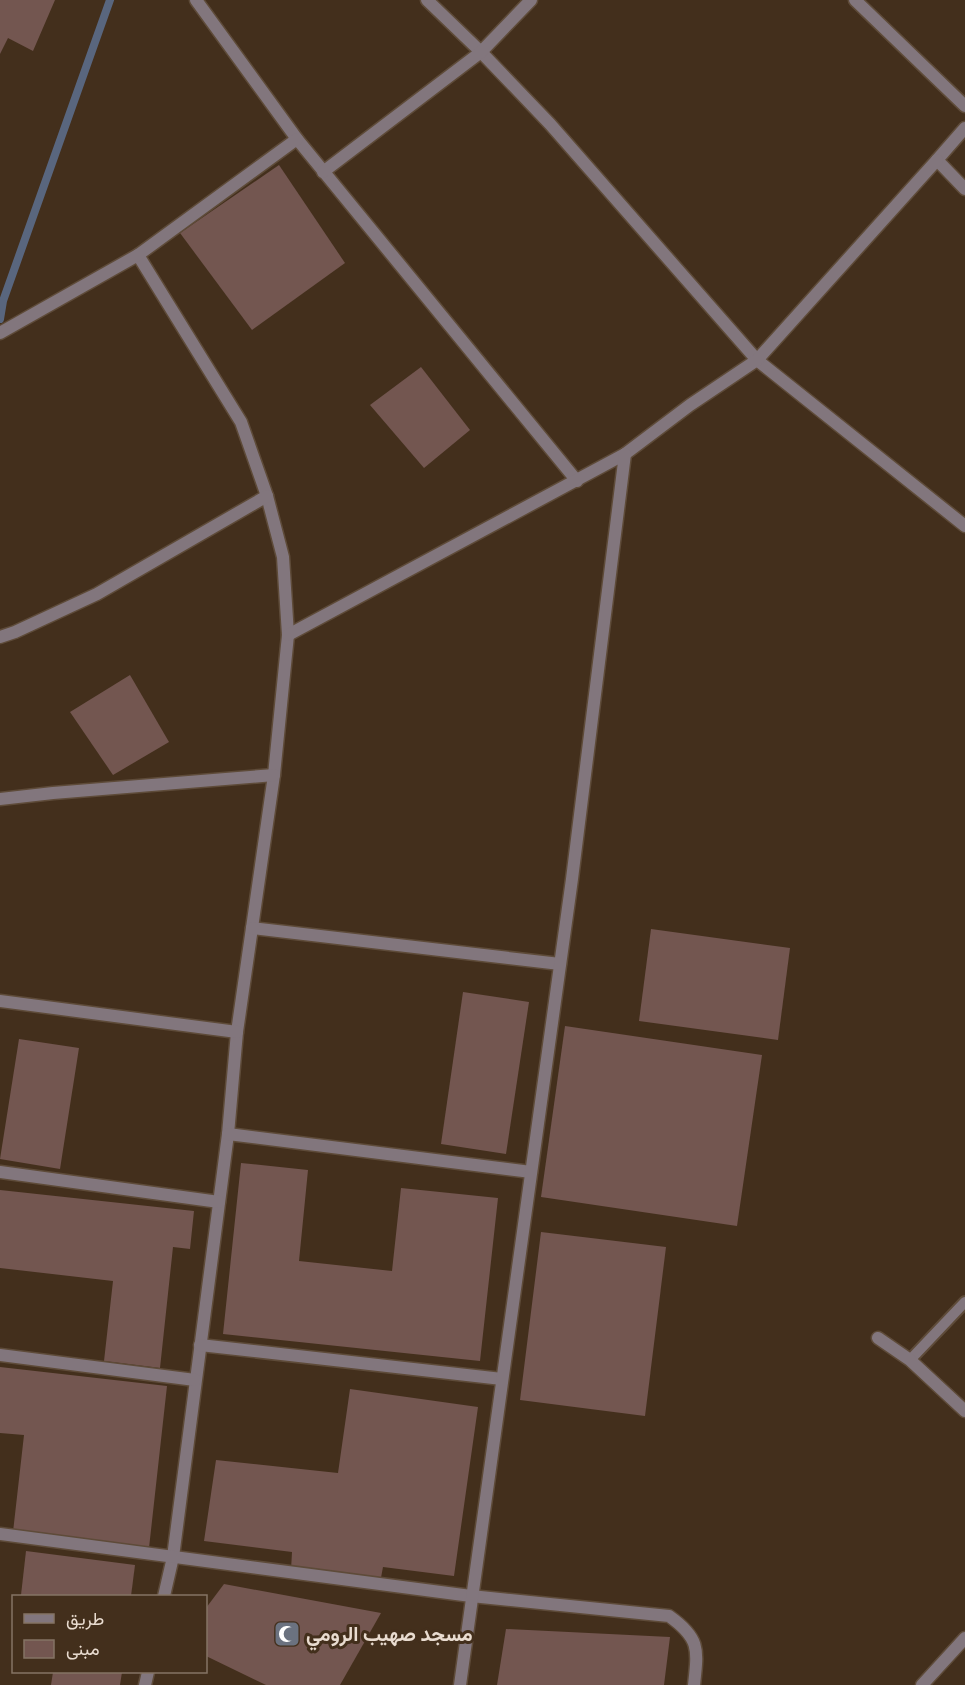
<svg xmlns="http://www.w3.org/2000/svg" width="965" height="1685" font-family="Cabin,Vazirmatn,sans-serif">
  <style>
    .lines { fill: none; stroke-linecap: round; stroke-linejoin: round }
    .stream { stroke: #59667e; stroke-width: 8 }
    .building { fill: #735650 }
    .service-casing { stroke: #5e4b39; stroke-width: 14 }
    .minor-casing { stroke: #5e4b39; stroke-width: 15 }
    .service { stroke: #82767d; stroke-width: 10 }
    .minor { stroke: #82767d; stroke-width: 12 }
    .labels { text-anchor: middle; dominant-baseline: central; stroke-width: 6; stroke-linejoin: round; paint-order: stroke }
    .poi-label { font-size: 20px; font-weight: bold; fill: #e9dcd0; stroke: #432f1c; text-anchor: start }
  </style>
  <rect width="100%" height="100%" fill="#432f1c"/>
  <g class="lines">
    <!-- stream -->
    <path class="stream" d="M0 319 3 301 110 0"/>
  </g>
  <!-- building -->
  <g class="building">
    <path d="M0 0H55L33 51 8 38 0 54Z"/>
    <path d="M279 165 345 263 252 330 180 233Z"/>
    <path d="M421 367 470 430 424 468 370 405Z"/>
    <path d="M130 675 169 742 113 775 70 712Z"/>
    <path d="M651 929 790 948 778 1040 639 1021Z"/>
    <path d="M463 992 529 1002 506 1154 441 1144Z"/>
    <path d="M565 1026 762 1055 737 1226 541 1197Z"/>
    <path d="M19 1039 79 1048 60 1169 0 1159Z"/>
    <path d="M241 1163 308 1170 299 1261 392 1271 401 1188 498 1198 480 1361 223 1334Z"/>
    <path d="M0 1190 194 1211 190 1249 173 1247 160 1368 104 1361 113 1281 0 1268Z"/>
    <path d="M541 1232 666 1247 645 1416 520 1400Z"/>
    <path d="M0 1367 167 1386 149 1548 13 1532 24 1435 0 1433Z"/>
    <path d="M350 1389 478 1407 454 1576 383 1567 380 1583 291 1570 292 1552 204 1541 216 1460 338 1473Z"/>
    <path d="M26 1551 135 1565 131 1596 21 1595Z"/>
    <path d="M224 1584 381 1613 340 1685H266L206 1656V1608Z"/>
    <path d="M506 1629 670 1637 664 1685H497Z"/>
    <path d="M53 1672H122L120 1685H51Z"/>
  </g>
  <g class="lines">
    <!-- service casing -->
    <g class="service-casing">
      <path id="service" d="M910 1360 965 1302"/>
    </g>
    <!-- minor casing -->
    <g class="minor-casing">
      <g id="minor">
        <path d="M196 0 297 139 577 481"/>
        <path d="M427 0 481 52 550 124 757 360 965 526"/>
        <path d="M855 0 965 106"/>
        <path d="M965 128 937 160 965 189"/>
        <path d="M323 172 481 52 531 0"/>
        <path d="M138 255 241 422 267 496 283 557 288 635 274 775 237 1032 228 1134 173 1557 164 1596"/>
        <path d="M0 333 138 255 297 139"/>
        <path d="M288 635 625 454 690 405 757 360 937 160"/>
        <path d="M0 637 15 632 97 594 267 496"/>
        <path d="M0 799 53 793 274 775"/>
        <path d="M252 928 560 964"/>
        <path d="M0 1001 237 1032"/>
        <path d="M228 1134 531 1172"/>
        <path d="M0 1172 219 1202"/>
        <path d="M878 1338 910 1360 965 1411"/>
        <path d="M200 1345 502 1379"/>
        <path d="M0 1355 195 1380"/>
        <path d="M0 1534 471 1596 669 1616C700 1638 698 1649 694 1685"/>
        <path d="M145 1685 148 1672"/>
        <path d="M460 1685 572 879 625 454"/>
        <path d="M922 1685 965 1638"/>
      </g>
    </g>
    <!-- service -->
    <use href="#service" class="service"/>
    <!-- minor -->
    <use href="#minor" class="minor"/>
  </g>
  <!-- icons -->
  <defs>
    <g id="mosque-square" transform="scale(1.35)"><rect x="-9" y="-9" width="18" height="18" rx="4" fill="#6b7280" stroke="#432f1c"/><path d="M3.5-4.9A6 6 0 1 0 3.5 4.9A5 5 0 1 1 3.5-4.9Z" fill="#fff"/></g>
  </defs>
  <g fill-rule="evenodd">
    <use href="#mosque-square" x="287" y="1634"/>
  </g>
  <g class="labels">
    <!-- poi labels -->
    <g class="poi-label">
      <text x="306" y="1634">مسجد صهيب الرومي</text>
    </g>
  </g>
  <!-- legend -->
  <rect x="12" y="1595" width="195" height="78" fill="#432f1c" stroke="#857464" stroke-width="1.5"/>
  <rect x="24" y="1614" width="30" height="9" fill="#82767d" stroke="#857464" stroke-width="1.5"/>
  <text x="66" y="1625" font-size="18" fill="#e9dcd0">طريق</text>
  <rect x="24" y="1640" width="30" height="18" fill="#735650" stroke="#857464" stroke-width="1.5"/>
  <text x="66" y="1655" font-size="18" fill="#e9dcd0">مبنى</text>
</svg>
